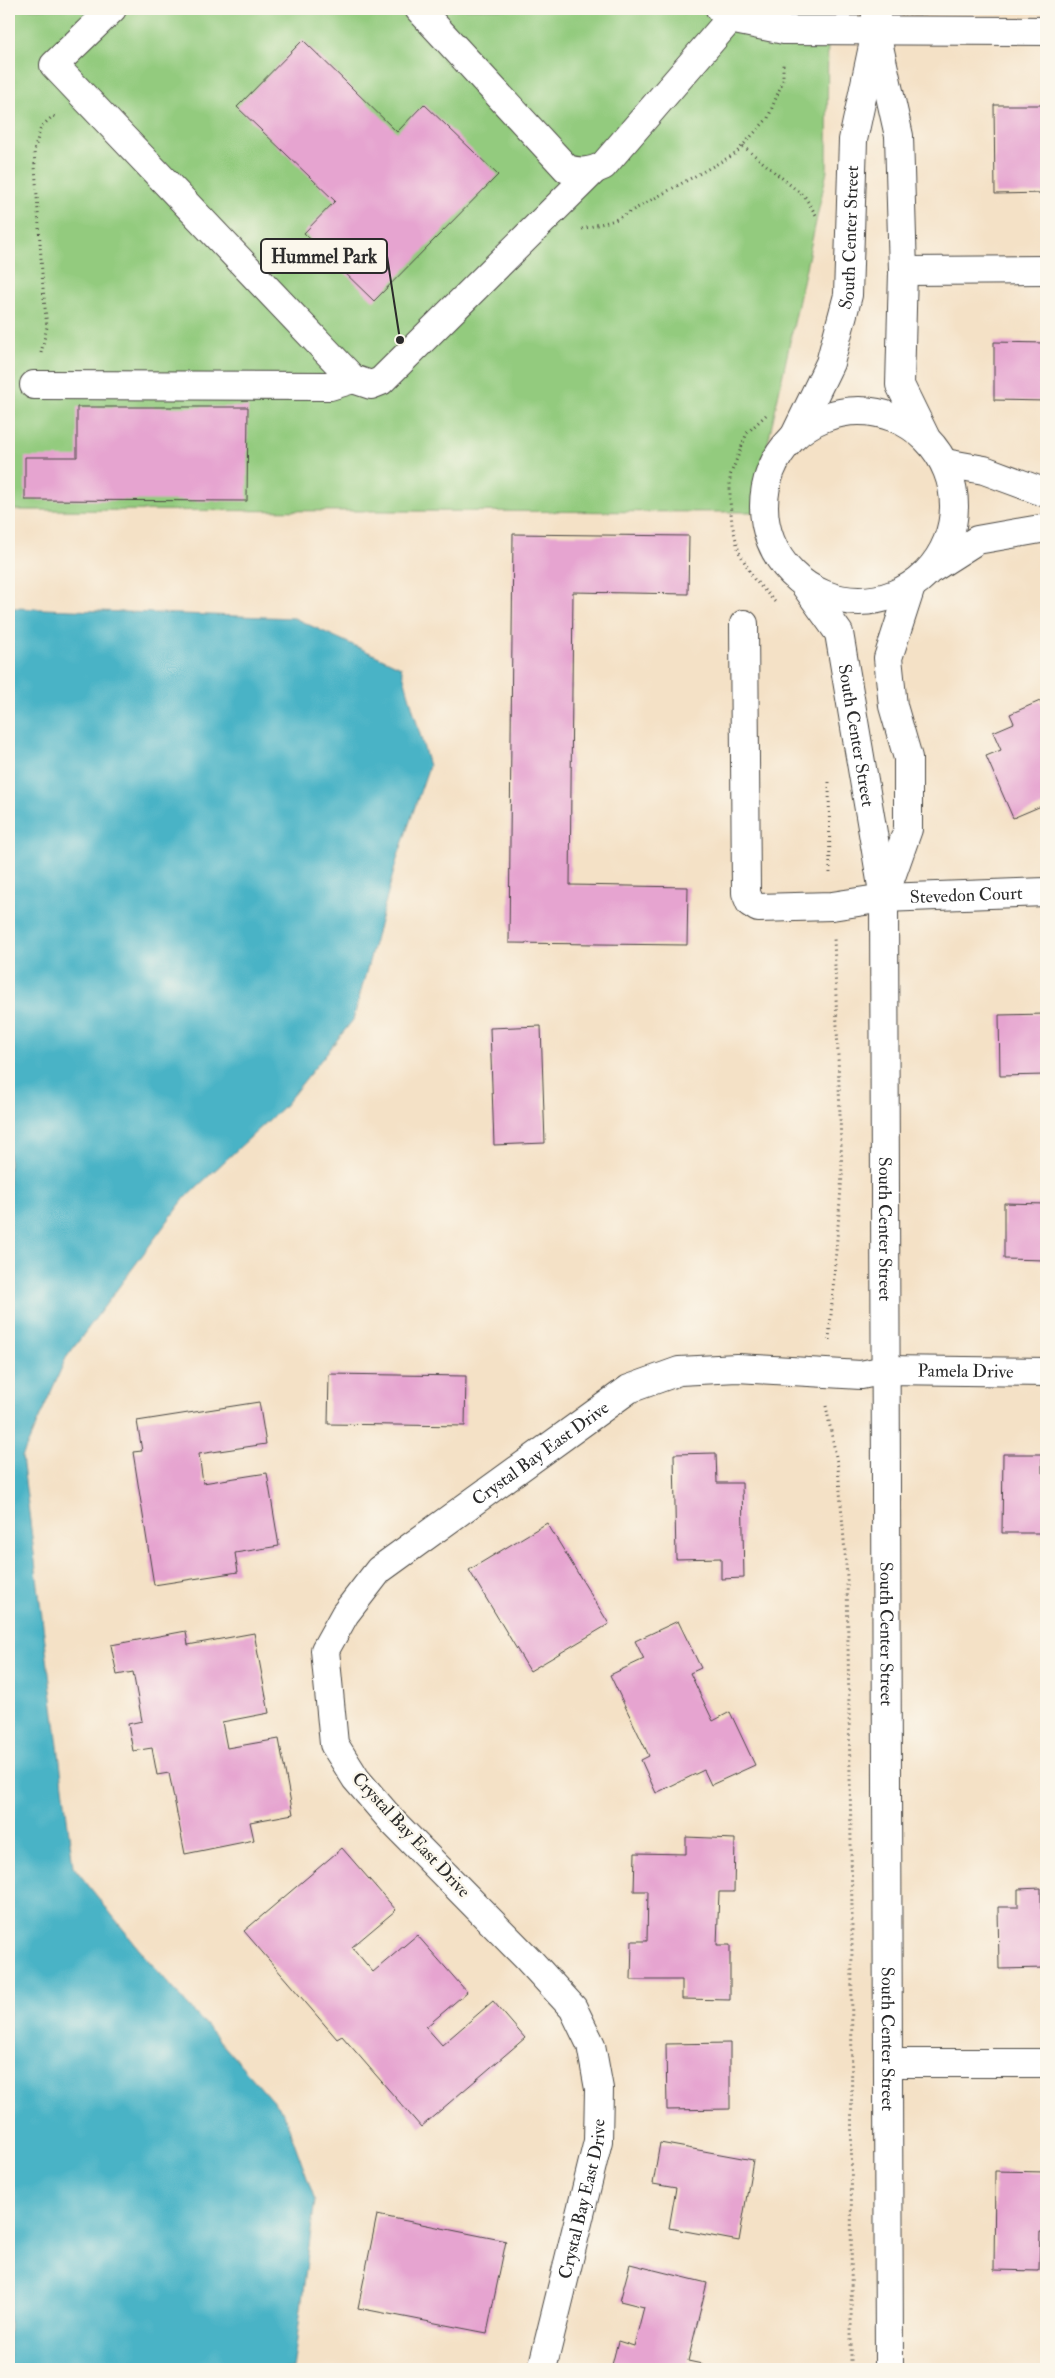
<svg xmlns="http://www.w3.org/2000/svg" width="1055" height="2378" font-family="'IM FELL Double Pica',serif">
  <style>
    .green { fill: #93cb7e; stroke: #5f7b54 }
    .water { fill: #49b3c6; stroke: #3a6f78 }
    .building { fill: #e6a4d0 }
    .lines { fill: none; stroke-linecap: round; stroke-linejoin: round }
    .minor-casing { stroke: #494642; stroke-width: 30 }
    .major-casing { stroke: #494642; stroke-width: 30 }
    .path { stroke: #494642; stroke-width: 3; stroke-dasharray: 1 4; stroke-linecap: butt }
    .minor { stroke: #fff; stroke-width: 28 }
    .major { stroke: #fff; stroke-width: 28 }
    .labels { text-anchor: middle; dominant-baseline: central; stroke-width: 5; stroke-linejoin: round; paint-order: stroke }
    .street-label { font-size: 18px; fill: #2b2b2b; stroke: #fbf7ec }
    .leader { fill: none; stroke: #2b2b2b; stroke-width: 2 }
    .callout-dot { fill: #2b2b2b; stroke: #fbf7ec; stroke-width: 2 }
    .callout { fill: #fbf7ec; stroke: #2b2b2b; stroke-width: 2 }
    .callout-label { font-size: 19px; text-anchor: middle; font-weight: bold; fill: #2b2b2b }
  </style>
  <rect width="100%" height="100%" fill="#fbf7ec"/>
  <filter id="ink" filterUnits="userSpaceOnUse"><feTurbulence type="fractalNoise" baseFrequency=".02" numOctaves="2"/><feDisplacementMap in="SourceGraphic" scale="10" xChannelSelector="R" yChannelSelector="G"/><feConvolveMatrix kernelMatrix="1 2 1 2 8 2 1 2 1" color-interpolation-filters="sRGB"/></filter>
  <filter id="wash" filterUnits="userSpaceOnUse"><feTurbulence type="fractalNoise" baseFrequency=".0096" numOctaves="4" result="noise"/><feDisplacementMap in="SourceGraphic" scale="20" xChannelSelector="R" yChannelSelector="G"/><feGaussianBlur stdDeviation="1.12" result="paint"/><feColorMatrix in="noise" values="0 0 0 0 0 0 0 0 0 0 0 0 0 0 0 0 0 1.4 0 .05"/><feComposite in="paint" operator="in"/></filter>
  <g filter="url(#wash)">
    <rect width="100%" height="100%" fill="#f4e1c6"/>
    <!-- green -->
    <path class="green" d="M9 9H828L827 171 753 512 9 510Z"/>
    <!-- water -->
    <path class="water" d="M15 608 294 618 401 667 429 766 398 856 353 1020 284 1106 184 1199 66 1358 22 1457 73 1866 142 1953 284 2114 315 2200 293 2369H9V609Z"/>
    <g id="blocks">
      <!-- building -->
      <g class="building">
        <path d="M303 40 397 132 424 104 498 175 374 301 304 233 335 201 237 107Z"/>
        <path d="M994 105H1046V193L995 194Z"/>
        <path d="M994 342 1046 343V401L994 400Z"/>
        <path d="M77 407H248L247 501 25 500V457H77Z"/>
        <path d="M513 534 689 536 688 594 573 592 570 885 688 887 687 945 509 943Z"/>
        <path d="M1040 701 1046 715V804L1013 818 986 756 1001 750 993 732 1014 723 1010 714Z"/>
        <path d="M1046 1014V1075L1000 1076 999 1015Z"/>
        <path d="M541 1026 545 1143 494 1145 490 1028Z"/>
        <path d="M1004 1203 1046 1204V1260L1004 1259Z"/>
        <path d="M329 1374 466 1376 465 1426 328 1424Z"/>
        <path d="M259 1402 266 1444 199 1454 203 1483 267 1473 279 1546 235 1553 238 1572 154 1585 133 1452 142 1451 137 1421Z"/>
        <path d="M716 1453 717 1483H742L744 1578 721 1579V1558L676 1559 674 1454Z"/>
        <path d="M1003 1454H1042V1473H1046V1533H1002Z"/>
        <path d="M547 1523 609 1624 530 1671 469 1570Z"/>
        <path d="M678 1621 701 1668 690 1673 713 1721 730 1712 755 1765 711 1785 704 1770 656 1793 641 1760 649 1756 610 1675 644 1659 635 1641Z"/>
        <path d="M186 1631 188 1645 254 1633 269 1713 222 1722 227 1748 279 1739 293 1814 250 1822 254 1840 185 1854 169 1773 157 1775 152 1748 133 1751 128 1724 142 1721 133 1672 117 1675 111 1645Z"/>
        <path d="M686 1837 735 1839 734 1892H719L717 1945H730V2000L682 1999V1980H631L632 1941H647L648 1891H634L635 1853 686 1854Z"/>
        <path d="M342 1848 396 1910 352 1947 373 1972 417 1935 467 1992 426 2027 442 2045 493 2001 525 2038 421 2127 342 2036 337 2039 244 1931Z"/>
        <path d="M1041 1888V1909H1046V1968L999 1969 998 1907H1018V1889Z"/>
        <path d="M730 2043V2109L667 2110 666 2044Z"/>
        <path d="M660 2143 753 2160 739 2241 669 2228 676 2188 653 2184Z"/>
        <path d="M995 2171 1046 2172V2232H1040L1039 2271 994 2270Z"/>
        <path d="M377 2215 506 2241 487 2333 358 2308Z"/>
        <path d="M630 2264 707 2283 688 2361 702 2364 701 2369H611L618 2341 634 2346 644 2307 620 2301Z"/>
      </g>
    </g>
  </g>
  <g filter="url(#ink)">
    <use href="#blocks" fill-opacity="0" stroke="#494642" stroke-width="1"/>
    <g class="lines">
      <!-- minor casing -->
      <g class="minor-casing">
        <g id="minor">
          <path d="M112 9 54 65 353 379 371 385 381 381 593 171"/>
          <path d="M419 9 567 169C581 173 590 172 603 166L730 19"/>
          <path d="M720 9 730 19 784 30 1046 31"/>
          <path d="M903 271 1046 270"/>
          <path d="M34 385 330 386 353 379"/>
          <path d="M945 463 984 470 1046 493"/>
          <path d="M933 568 977 540 1046 528"/>
          <path id="s1" d="M744 624 746 893 750 903 758 908 832 906 884 898 1046 892"/>
          <path d="M889 2063H1046"/>
          <path id="s2" d="M542 2369 598 2141 599 2089 591 2045 573 2008 528 1959 392 1821 356 1779 334 1744 325 1650 345 1614 379 1570 629 1389 679 1371 737 1368 861 1375 885 1370 1046 1372"/>
        </g>
      </g>
      <!-- major casing -->
      <g class="major-casing">
        <g id="major">
          <path d="M878 42 899 136 903 271 900 385 925 436"/>
          <circle cx="859" cy="506" r="95"/>
          <path id="s3" d="M795 435 830 363 848 295 853 140 876 32V9"/>
          <path id="s4" d="M804 584 839 633 884 898 889 2369"/>
          <path d="M885 894 908 829V758L893 706 888 658 911 587"/>
        </g>
      </g>
      <!-- path -->
      <g class="path">
        <path d="M743 146 805 197 816 215"/>
        <path d="M582 229 615 220 735 154 768 118 783 80V62"/>
        <path d="M41 353 47 327 43 288 34 151 41 127 53 116 57 118"/>
        <path d="M766 415 747 433 730 476V500L732 524 739 552 754 579 775 602"/>
        <path d="M829 782 830 873"/>
        <path d="M829 1340 842 1175 834 937"/>
        <path d="M826 1406 838 1467 847 1577 852 1910 851 2369"/>
      </g>
      <!-- minor -->
      <use href="#minor" class="minor"/>
      <!-- major -->
      <use href="#major" class="major"/>
    </g>
  </g>
  <g class="labels">
    <!-- street labels -->
    <g class="street-label">
      <text stroke="none"><textPath href="#s3" startOffset="208">South Center Street</textPath></text>
      <text stroke="none"><textPath href="#s4" startOffset="164">South Center Street</textPath></text>
      <text stroke="none"><textPath href="#s1" startOffset="498">Stevedon Court</textPath></text>
      <text stroke="none"><textPath href="#s4" startOffset="660">South Center Street</textPath></text>
      <text stroke="none"><textPath href="#s2" startOffset="1570">Pamela Drive</textPath></text>
      <text stroke="none"><textPath href="#s2" startOffset="1120">Crystal Bay East Drive</textPath></text>
      <text stroke="none"><textPath href="#s4" startOffset="1065">South Center Street</textPath></text>
      <text transform="translate(411 1835) rotate(47)">Crystal Bay East Drive</text>
      <text stroke="none"><textPath href="#s4" startOffset="1470">South Center Street</textPath></text>
      <text stroke="none"><textPath href="#s2" startOffset="175">Crystal Bay East Drive</textPath></text>
    </g>
  </g>
  <!-- callouts -->
  <path class="leader" d="M400 340L387 256"/>
  <circle class="callout-dot" cx="400" cy="340" r="5"/>
  <rect class="callout" x="261" y="239" width="126" height="34" rx="5"/>
  <g class="callout-label">
    <text x="324" y="263">Hummel Park</text>
  </g>
  <!-- margin -->
  <rect width="1055" height="2378" fill="none" stroke="#fbf7ec" stroke-width="30"/>
</svg>
